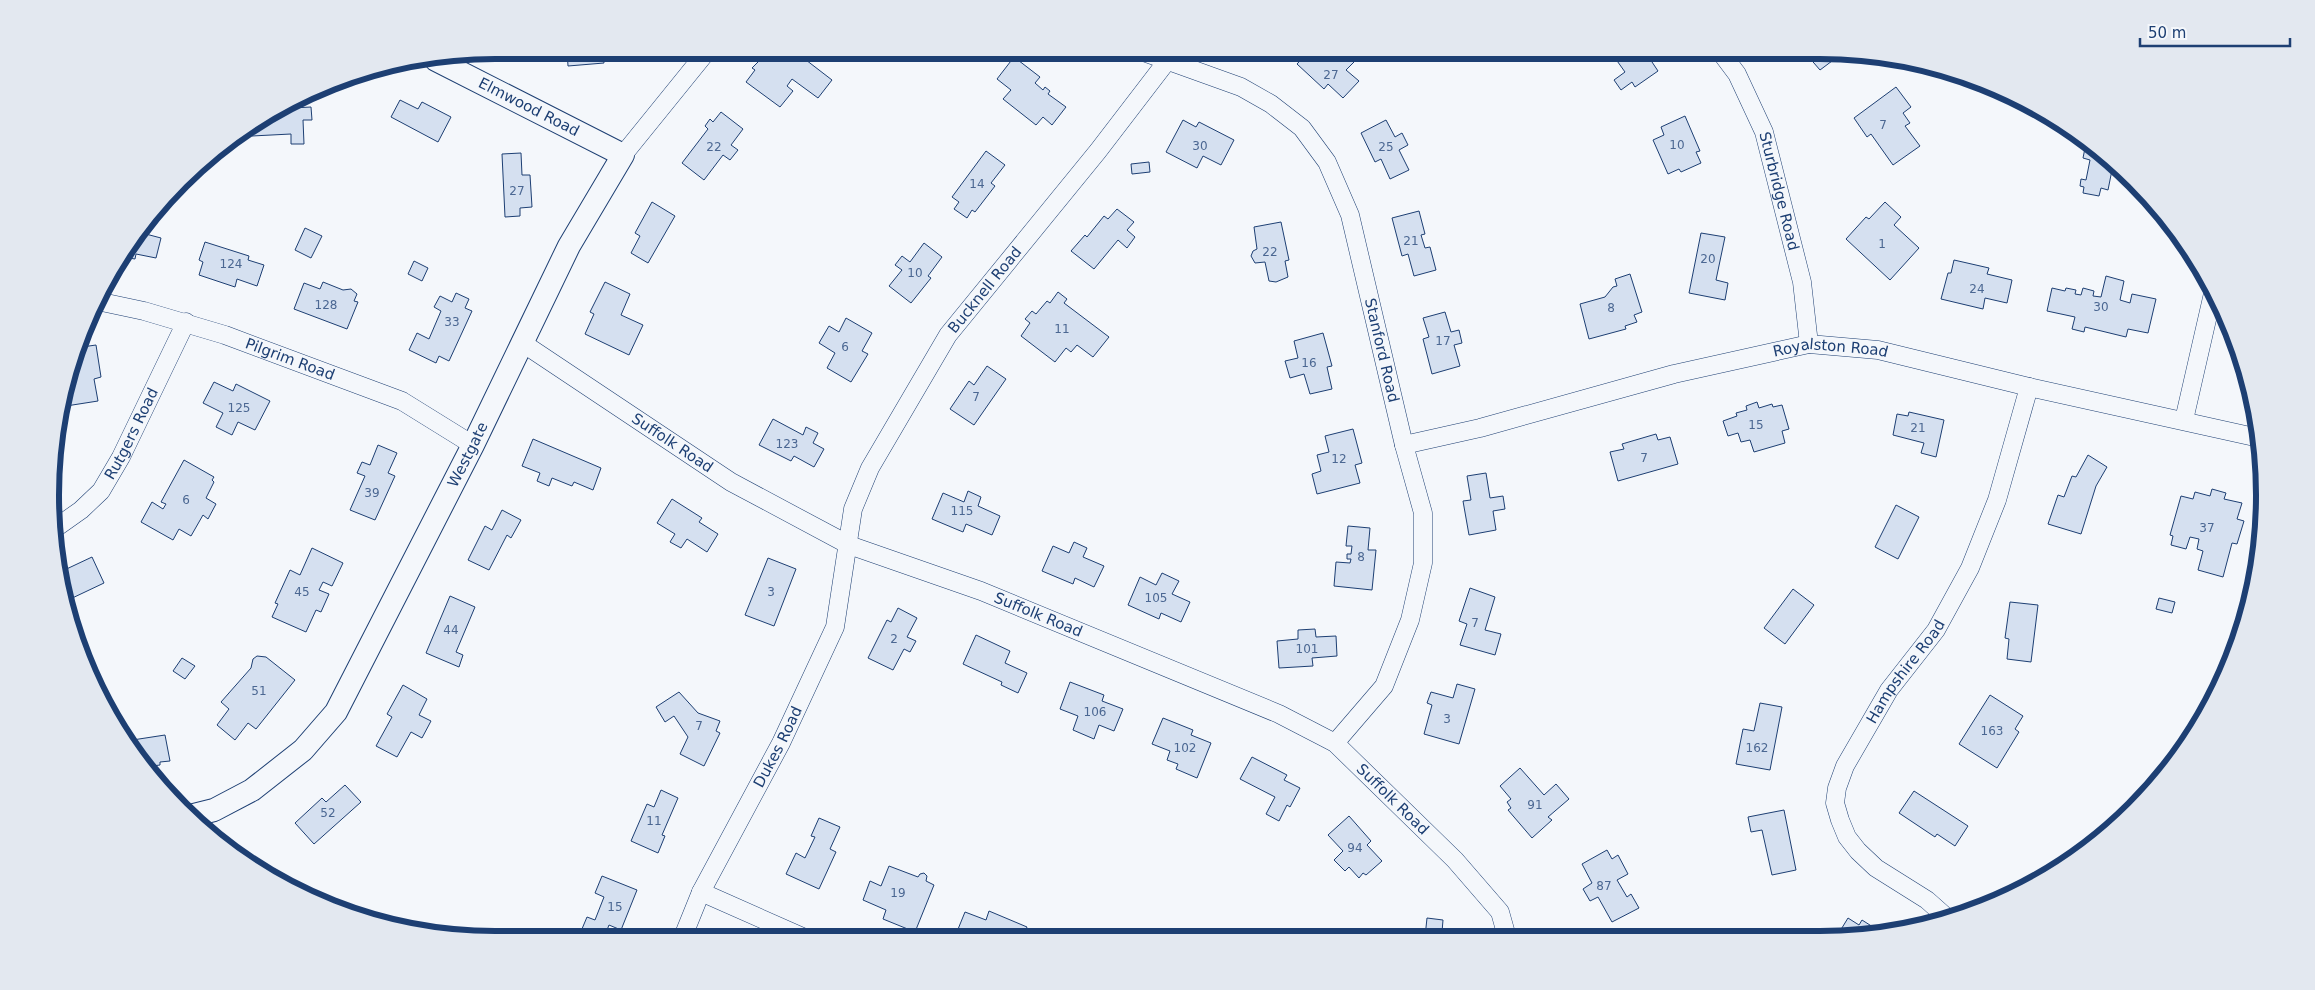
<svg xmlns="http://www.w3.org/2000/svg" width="2315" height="990" font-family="'DejaVu Sans',sans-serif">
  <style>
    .building { fill: #d5e0f0; stroke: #1d3f73 }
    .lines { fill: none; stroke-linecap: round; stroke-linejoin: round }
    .minor-casing { stroke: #1d3f73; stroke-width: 19 }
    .tertiary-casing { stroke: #1d3f73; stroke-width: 24 }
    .minor { stroke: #f4f7fb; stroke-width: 18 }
    .tertiary { stroke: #f4f7fb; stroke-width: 22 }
    .labels { text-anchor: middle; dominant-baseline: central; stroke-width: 4; stroke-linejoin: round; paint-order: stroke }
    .number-label { font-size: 12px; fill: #4b6792 }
    .street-label { font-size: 15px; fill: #1d3f73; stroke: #f4f7fb }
    .rim { fill: none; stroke: #1d3f73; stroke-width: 6 }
  </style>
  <rect width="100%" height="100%" fill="#f4f7fb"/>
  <!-- building -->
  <g class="building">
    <path d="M567 50H624V52L603 54 604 63 568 66Z"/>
    <path d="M770 50H793L832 80 818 98 792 79 787 86 793 91 780 107 746 82 755 70 752 68Z"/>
    <path d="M1310 50H1325L1333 58 1340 50H1354L1360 56 1346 70 1359 81 1343 98 1328 84 1324 89 1297 64Z"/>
    <path d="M1612 50H1644L1658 71 1635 87 1632 82 1621 90 1614 80 1625 72 1610 51Z"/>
    <path d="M1797 50 1831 52 1836 58 1820 70 1807 55 1803 58Z"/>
    <path d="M1014 57 1040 77 1035 83 1043 90 1045 87 1050 91 1048 94 1066 107 1052 125 1043 117 1036 125 1003 99 1011 90 997 79Z"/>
    <path d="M1896 87 1911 107 1903 113 1910 123 1905 126 1920 146 1893 165 1871 134 1867 137 1854 118Z"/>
    <path d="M400 100 418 109 422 102 451 117 438 142 391 117Z"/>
    <path d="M311 107 312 120H303L304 144H291V134L252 136 251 125 265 115H271L273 109Z"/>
    <path d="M721 112 743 129 731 145 738 150 730 160 723 155 704 180 682 163 708 129 705 126 710 119 713 122Z"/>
    <path d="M1685 116 1700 151 1696 152 1701 163 1681 172 1679 169 1668 174 1653 140 1664 135 1661 127Z"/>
    <path d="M1183 120 1196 127 1199 122 1234 140 1221 165 1203 156 1197 168 1166 152Z"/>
    <path d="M1386 120 1395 137 1402 133 1408 145 1399 150 1409 170 1390 179 1381 159 1375 162 1361 133Z"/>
    <path d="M2088 142 2116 163 2113 165 2108 190 2101 188 2099 196 2083 193 2084 187 2080 186 2081 179 2086 180 2090 160 2083 158 2086 143Z"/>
    <path d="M986 151 1005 165 991 183 995 186 975 212 972 210 967 218 954 209 959 202 952 197Z"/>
    <path d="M521 153 522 175H530L532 207 520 208V216L505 217 502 154Z"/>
    <path d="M1149 162 1150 172 1132 174 1131 164Z"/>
    <path d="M652 202 675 216 648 263 631 253 640 236 635 233Z"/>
    <path d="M1885 202 1901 217 1894 225 1919 248 1890 280 1846 239 1866 217 1869 219Z"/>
    <path d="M1117 209 1134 222 1127 230 1135 237 1127 248 1118 240 1094 269 1071 251 1085 235 1087 237 1104 216 1108 219Z"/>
    <path d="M1419 211 1425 234 1421 235 1425 248 1430 247 1436 270 1414 276 1408 254 1402 256 1392 218Z"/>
    <path d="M1281 222 1289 260 1285 261 1288 277 1276 282 1269 281 1265 262 1255 263 1251 256 1253 251 1257 249 1254 227Z"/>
    <path d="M305 228 322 236 311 258 295 250Z"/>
    <path d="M142 233 161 238 156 258 136 254 135 259 123 257Z"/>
    <path d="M1701 233 1725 237 1716 280 1728 283 1725 300 1689 293Z"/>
    <path d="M205 242 249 256 248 260 264 265 257 286 237 279 235 287 199 275 203 262 199 260Z"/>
    <path d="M924 243 942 257 928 276 931 278 911 303 889 286 902 270 895 265 902 256 910 262Z"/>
    <path d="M1954 260 1989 268 1987 274 2012 280 2007 303 1985 298 1983 309 1941 299 1948 273H1951Z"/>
    <path d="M414 261 428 268 422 281 408 274Z"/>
    <path d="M1630 274 1642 312 1634 315 1637 322 1625 326 1626 329 1589 339 1580 304 1605 297 1613 287 1617 286 1615 279Z"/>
    <path d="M2106 276 2124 281 2120 300 2130 303 2132 294 2156 299 2148 333 2128 329 2126 337 2085 327 2084 332 2072 329 2075 317 2047 311 2052 288 2065 291 2066 288 2076 290 2075 294 2081 295 2083 288 2094 291 2093 296 2101 297Z"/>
    <path d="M323 282 343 290 351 289 357 294 354 301 358 302 347 329 294 309 304 283 320 289Z"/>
    <path d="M605 282 630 294 621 315 643 325 629 355 585 334 594 314 590 312Z"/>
    <path d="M1058 292 1067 299 1064 303 1109 337 1093 357 1077 345 1071 352 1066 348 1055 362 1021 336 1030 323 1025 319 1032 311 1036 314 1047 301 1050 303Z"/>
    <path d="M456 293 469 299 465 308 472 311 449 361 439 356 436 363 409 350 417 333 429 339 441 311 434 307 440 296 452 302Z"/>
    <path d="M1445 312 1451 332 1459 330 1462 343 1454 345 1460 366 1432 374 1423 339 1429 337 1423 318Z"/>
    <path d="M846 318 872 333 862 351 868 354 851 382 827 368 835 353 819 343 829 326 839 332Z"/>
    <path d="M1323 333 1332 366 1327 367 1332 389 1310 394 1304 374 1290 378 1285 361 1298 358 1294 341Z"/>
    <path d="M96 345 101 377 94 379 98 401 66 406 63 398 75 348Z"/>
    <path d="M987 366 1006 379 974 425 950 409 969 381 974 385Z"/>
    <path d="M214 382 233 391 236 384 270 401 255 430 238 422 232 435 216 427 223 413 203 403Z"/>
    <path d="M1757 402 1759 408 1772 404 1773 407 1782 405 1789 429 1782 431 1785 443 1754 452 1750 440 1741 442 1738 433 1728 436 1723 421 1737 416 1736 413 1747 410 1746 406Z"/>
    <path d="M1909 412 1944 420 1936 457 1921 453 1924 443 1893 435 1897 414 1908 416Z"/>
    <path d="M773 419 803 435 806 427 818 433 813 443 824 449 814 467 794 456 791 461 759 445Z"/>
    <path d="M1353 429 1362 463 1355 465 1360 483 1317 494 1312 474 1321 471 1317 455 1329 452 1325 436Z"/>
    <path d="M1656 434 1658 440 1670 437 1678 464 1618 481 1610 452 1624 449 1622 444Z"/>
    <path d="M533 439 601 468 593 490 574 482 572 486 552 478 549 486 537 481 540 473 522 466Z"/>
    <path d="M378 445 397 453 388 473 395 476 375 520 350 510 365 476 357 473 362 462 370 465Z"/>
    <path d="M2088 455 2107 467 2096 486 2081 534 2048 524 2058 495 2064 497 2072 476 2076 477Z"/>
    <path d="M184 460 214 477 212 480 214 482 206 498 216 504 208 519 203 515 191 536 179 529 173 540 141 522 152 502 163 509 166 504 161 502Z"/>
    <path d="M1486 473 1490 498 1503 496 1505 509 1493 511 1496 530 1469 535 1463 501 1471 500 1467 476Z"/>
    <path d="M2212 489 2226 493 2224 499 2242 503 2237 519 2244 521 2237 544 2232 543 2223 577 2198 570 2203 551 2197 549 2199 539 2190 537 2186 549 2171 545 2173 536 2170 535 2181 496 2193 499 2195 492 2210 496Z"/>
    <path d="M968 491 981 497 978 506 1000 516 992 535 966 524 963 532 932 519 943 493 964 502Z"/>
    <path d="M672 499 702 518 699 522 718 534 707 552 687 539 681 548 670 542 675 534 657 523Z"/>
    <path d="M1896 505 1919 517 1898 559 1875 547Z"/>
    <path d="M502 510 521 520 511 538 507 535 489 570 468 560 485 526 492 530Z"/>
    <path d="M1348 526 1370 528 1368 550H1376L1372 590 1334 586 1336 562 1350 563 1351 559H1347V554H1351L1352 546H1346Z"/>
    <path d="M1074 542 1087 548 1083 557 1104 566 1094 587 1075 578 1073 584 1042 571 1053 546 1069 553Z"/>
    <path d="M312 548 343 563 332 586 323 582 319 590 329 594 321 612 316 610 306 632 272 617 278 604 275 603 290 570 300 575Z"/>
    <path d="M92 557 104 583 66 601 58 582V573Z"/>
    <path d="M768 558 796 569 774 626 745 615Z"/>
    <path d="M1162 573 1179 581 1172 594 1190 602 1181 622 1161 613 1159 619 1128 605 1140 577 1156 585Z"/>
    <path d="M1470 588 1495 597 1485 630 1501 634 1495 655 1460 645 1467 624 1459 621Z"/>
    <path d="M1793 589 1814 605 1785 644 1764 628Z"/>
    <path d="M450 596 475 607 456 652 463 655 459 667 426 653Z"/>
    <path d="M2159 598 2175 602 2172 613 2156 609Z"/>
    <path d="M2010 602 2038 605 2031 662 2007 659 2009 639 2005 638Z"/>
    <path d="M898 608 917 618 907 637 916 641 910 652 904 649 893 670 868 658 887 620 891 622Z"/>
    <path d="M1315 629 1316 637 1336 636 1337 656 1312 658 1313 666 1279 668 1277 641 1298 639V630Z"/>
    <path d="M976 635 1010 651 1005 663 1027 673 1018 693 1001 685 1002 682 963 664Z"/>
    <path d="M257 656 266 657 295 680 256 729 248 723 235 740 217 725 229 709 221 702 251 668 253 659Z"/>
    <path d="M182 658 195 666 185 679 173 671Z"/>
    <path d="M1070 682 1104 695 1102 701 1123 709 1114 731 1099 725 1094 739 1073 730 1078 716 1060 709Z"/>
    <path d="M1457 684 1475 689 1459 744 1424 734 1432 705 1427 703 1431 692 1453 698Z"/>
    <path d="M403 685 427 699 419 715 431 721 422 738 411 732 397 757 376 746 392 717 387 714Z"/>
    <path d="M679 692 698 713 720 721 716 731 720 733 704 766 680 754 688 737 674 716 665 722 656 707Z"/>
    <path d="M1990 695 2023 716 2015 729 2019 732 1997 768 1959 744Z"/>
    <path d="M1760 703 1782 707 1770 770 1736 764 1743 729 1754 731Z"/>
    <path d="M1163 718 1193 730 1191 735 1211 743 1197 778 1176 769 1178 764 1167 760 1170 751 1152 744Z"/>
    <path d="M165 735 170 761 160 762V765L145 767 126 741Z"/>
    <path d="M1252 757 1287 775 1284 780 1300 788 1290 807 1287 805 1279 821 1266 814 1275 797 1240 779Z"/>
    <path d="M1520 768 1544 795 1556 784 1569 799 1548 817 1552 820 1532 838 1508 810 1511 808 1507 802 1511 799 1500 786Z"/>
    <path d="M345 785 361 802 314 844 295 823 322 798 326 802Z"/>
    <path d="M661 790 678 798 662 835 665 836 658 853 631 841 647 804 654 807Z"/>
    <path d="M1914 791 1968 826 1955 846 1937 834 1935 837 1899 813Z"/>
    <path d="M1784 810 1796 870 1772 875 1762 830 1751 832 1748 817Z"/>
    <path d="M1349 816 1371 841 1367 845 1382 861 1366 875 1363 873 1359 878 1349 867 1345 871 1334 860 1343 851 1328 835Z"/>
    <path d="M819 818 840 827 830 849 836 852 819 889 786 874 796 853 805 858 815 837 811 836Z"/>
    <path d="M1607 850 1612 859 1618 855 1628 874 1617 880 1627 897 1631 894 1639 908 1612 922 1598 897 1590 901 1583 889 1592 883 1582 864Z"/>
    <path d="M889 866 918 877 920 874 924 873 927 876 926 881 934 885 915 932 883 919 886 910 863 900 870 881 881 886Z"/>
    <path d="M2034 874 2037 880 2017 894 2010 896 2006 888Z"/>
    <path d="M602 876 637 890 621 930 609 925 603 940H587L579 936 587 917 595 920 604 897 595 893Z"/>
    <path d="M989 911 1027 927 1022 939H954L965 912 986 920Z"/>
    <path d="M1427 918 1443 920 1442 932 1450 933V937H1425Z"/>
    <path d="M1848 918 1859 925 1862 920 1884 934 1837 936Z"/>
  </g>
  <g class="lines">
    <!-- minor casing -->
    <g class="minor-casing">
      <g id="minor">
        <path id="s1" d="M1138 50 1241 87 1271 104 1302 128 1327 162 1350 215 1404 445 1423 513V563L1410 620 1384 686 1335 743"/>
        <path id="s2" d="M1719 50 1737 74 1764 132 1802 282 1809 344"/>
        <path d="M623 155 708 50"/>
        <path id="s3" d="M97 301 144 311 225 335 402 401 473 445"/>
        <path id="s4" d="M521 342 731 482 849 545 981 591 1279 714 1335 743 1455 860 1500 912 1507 937"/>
        <path d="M2184 420 2214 289"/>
        <path id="s5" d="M1404 445 1480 428 1674 374 1809 344 1878 350 2029 387 2259 438"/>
        <path id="s6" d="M57 527 81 510 101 491 121 457 186 322"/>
        <path d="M701 892 807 939"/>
        <path id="s7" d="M1945 916 1927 900 1876 868 1858 851 1847 837 1840 820 1835 803 1837 788 1845 766 1889 690 1936 630 1970 568 1997 500 2029 387"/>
        <path id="s8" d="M682 939 701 892 781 743 835 627 853 509 870 468 948 335 1098 151 1167 61"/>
      </g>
    </g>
    <!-- tertiary casing -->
    <g class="tertiary-casing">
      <g id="tertiary">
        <path id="s9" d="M190 816 214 810 252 790 303 750 336 712 473 445 569 246 623 155 436 60"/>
      </g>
    </g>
    <!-- minor -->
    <use href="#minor" class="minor"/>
    <!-- tertiary -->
    <use href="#tertiary" class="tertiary"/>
  </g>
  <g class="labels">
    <!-- number labels -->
    <g class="number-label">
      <text x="1331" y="75">27</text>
      <text x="1883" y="125">7</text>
      <text x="1677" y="145">10</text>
      <text x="1200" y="146">30</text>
      <text x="714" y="147">22</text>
      <text x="1386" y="147">25</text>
      <text x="977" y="184">14</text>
      <text x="517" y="191">27</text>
      <text x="1411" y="241">21</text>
      <text x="1882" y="244">1</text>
      <text x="1270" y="252">22</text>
      <text x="1708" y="259">20</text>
      <text x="231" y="264">124</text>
      <text x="915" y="273">10</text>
      <text x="1977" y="289">24</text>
      <text x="326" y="305">128</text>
      <text x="2101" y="307">30</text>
      <text x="1611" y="308">8</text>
      <text x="452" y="322">33</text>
      <text x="1062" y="329">11</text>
      <text x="1443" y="341">17</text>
      <text x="845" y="347">6</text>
      <text x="1309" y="363">16</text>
      <text x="976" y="397">7</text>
      <text x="239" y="408">125</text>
      <text x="1756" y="425">15</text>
      <text x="1918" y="428">21</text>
      <text x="787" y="444">123</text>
      <text x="1644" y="458">7</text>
      <text x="1339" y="459">12</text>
      <text x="372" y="493">39</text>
      <text x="186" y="500">6</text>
      <text x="962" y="511">115</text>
      <text x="2207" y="528">37</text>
      <text x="1361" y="557">8</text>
      <text x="302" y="592">45</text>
      <text x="771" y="592">3</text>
      <text x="1156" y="598">105</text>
      <text x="1475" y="623">7</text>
      <text x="451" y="630">44</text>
      <text x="894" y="639">2</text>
      <text x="1307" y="649">101</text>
      <text x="259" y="691">51</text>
      <text x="1095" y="712">106</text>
      <text x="1447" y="719">3</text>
      <text x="699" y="726">7</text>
      <text x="1992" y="731">163</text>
      <text x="1185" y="748">102</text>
      <text x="1757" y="748">162</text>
      <text x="1535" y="805">91</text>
      <text x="328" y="813">52</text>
      <text x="654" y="821">11</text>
      <text x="1355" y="848">94</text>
      <text x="1604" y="886">87</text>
      <text x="898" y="893">19</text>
      <text x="615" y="907">15</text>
    </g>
    <!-- street labels -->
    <g class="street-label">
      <text transform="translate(529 107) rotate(27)">Elmwood Road</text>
      <text stroke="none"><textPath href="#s2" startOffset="155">Sturbridge Road</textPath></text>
      <text stroke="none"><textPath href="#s8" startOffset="724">Bucknell Road</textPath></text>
      <text stroke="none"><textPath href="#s1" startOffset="422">Stanford Road</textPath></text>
      <text stroke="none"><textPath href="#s5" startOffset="439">Royalston Road</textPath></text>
      <text stroke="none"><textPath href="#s3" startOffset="202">Pilgrim Road</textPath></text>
      <text stroke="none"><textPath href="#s6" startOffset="122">Rutgers Road</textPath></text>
      <text stroke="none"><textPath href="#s4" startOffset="182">Suffolk Road</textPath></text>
      <text stroke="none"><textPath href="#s9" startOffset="472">Westgate</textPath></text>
      <text stroke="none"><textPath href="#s4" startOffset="588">Suffolk Road</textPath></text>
      <text stroke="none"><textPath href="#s7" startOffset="314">Hampshire Road</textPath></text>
      <text stroke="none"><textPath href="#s8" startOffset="215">Dukes Road</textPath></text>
      <text stroke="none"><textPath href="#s4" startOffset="992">Suffolk Road</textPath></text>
    </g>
  </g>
  <!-- crop -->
  <path d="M0 0H2315V990H0ZM495 59H1820A436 436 0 0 1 2256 495V495A436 436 0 0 1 1820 931H495A436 436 0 0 1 59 495V495A436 436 0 0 1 495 59Z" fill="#e3e8f0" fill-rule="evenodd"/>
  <path class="rim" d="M495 59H1820A436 436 0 0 1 2256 495V495A436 436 0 0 1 1820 931H495A436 436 0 0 1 59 495V495A436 436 0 0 1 495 59Z"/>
  <!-- scale -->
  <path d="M2140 38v8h150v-8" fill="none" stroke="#1d3f73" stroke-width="2.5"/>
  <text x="2148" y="38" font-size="15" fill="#1d3f73" stroke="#f4f7fb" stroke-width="4" paint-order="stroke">50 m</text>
</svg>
